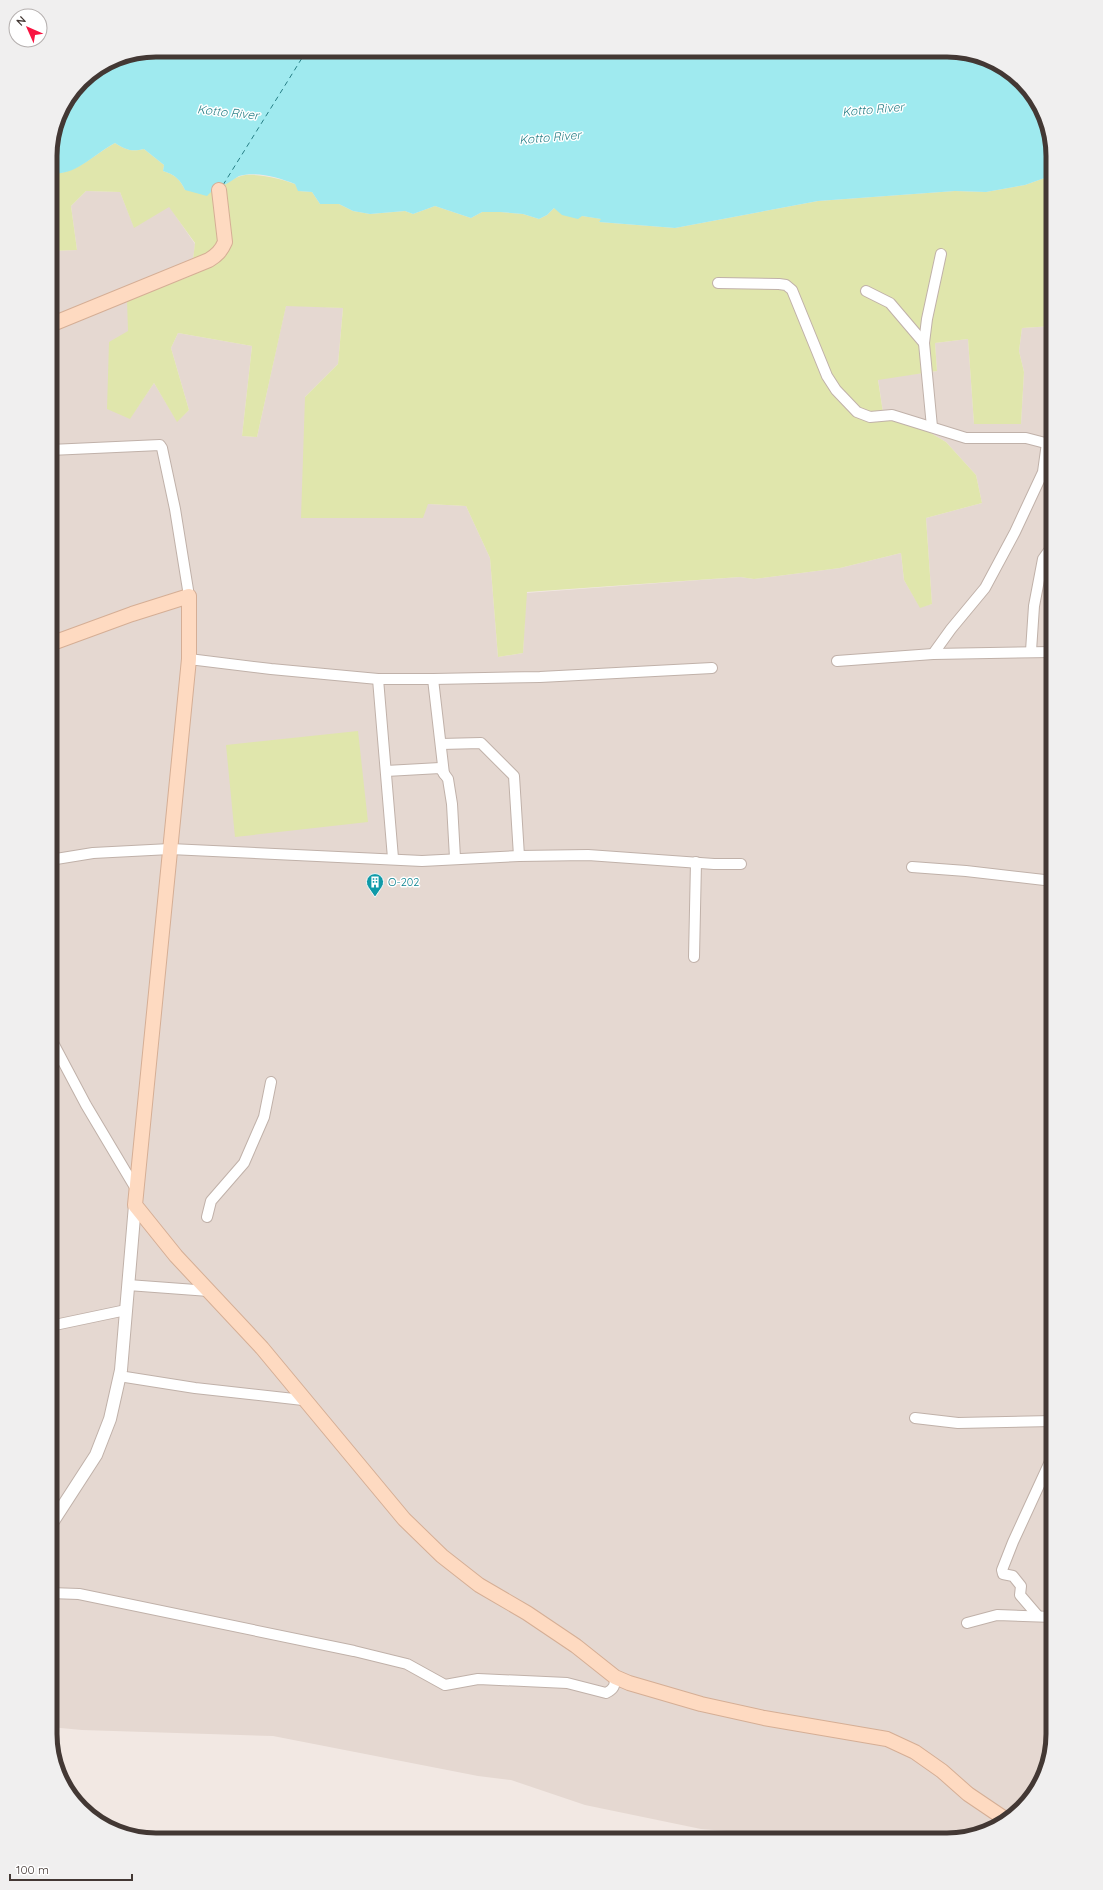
<svg xmlns="http://www.w3.org/2000/svg" width="1103" height="1890" font-family="Quicksand,sans-serif">
  <style>
    .residential { fill: #e5d8d1 }
    .green { fill: #e0e6ac }
    .water { fill: #9feaef }
    .lines { fill: none; stroke-linecap: round; stroke-linejoin: round }
    .ferry { stroke: #277f86; stroke-width: 1; stroke-dasharray: 5 4; stroke-linecap: butt }
    .minor-casing { stroke: #c0b1a9; stroke-width: 12 }
    .tertiary-casing { stroke: #c0b1a9; stroke-width: 14 }
    .secondary-casing { stroke: #d5ae95; stroke-width: 16 }
    .minor { stroke: #fff; stroke-width: 10 }
    .tertiary { stroke: #fff; stroke-width: 12 }
    .secondary { stroke: #fedac1; stroke-width: 14 }
    .labels { text-anchor: middle; dominant-baseline: central; stroke-width: 3; stroke-linejoin: round; paint-order: stroke }
    .culture-label { font-size: 11px; fill: #0d838f; stroke: #fff; text-anchor: start }
    .water-label { font-size: 12px; font-style: italic; fill: #277f86; stroke: #fff }
    .rim { fill: none; stroke: #433834; stroke-width: 5 }
  </style>
  <rect width="100%" height="100%" fill="#f2e8e3"/>
  <!-- residential -->
  <path class="residential" d="M86 191 120 192 134 227 169 206 195 244 191 276 128 300 130 418 154 383 177 421 189 410 171 348 178 333 252 346 242 436 257 437 286 305 343 308 338 364 305 397 428 504 466 506 490 558 498 657 523 653 526 593 740 577 754 579 840 568 901 553 904 580 920 607 932 604 926 518 982 503 976 475 946 442 922 428 884 419 878 379 937 371 935 343 968 339 974 424H1021L1024 372 1019 351 1022 328 1053 326V1734L1035 1793 994 1829 947 1840H764L739 1832 701 1829 585 1805 511 1780 478 1776 273 1736 82 1730 50 1727V251L77 250 71 206Z"/>
  <!-- green -->
  <g class="green">
    <path d="M678 50H761L736 53 720 58 684 57Z"/>
    <path d="M115 143C126 150 132 152 144 149L164 165 163 171C175 175 180 179 185 190 195 189 206 189 216 187 225 186 230 180 238 177 252 171 282 179 295 184L299 191 312 192 320 204H339L353 211 370 214 405 211 413 214 435 206 471 218 482 212H500L523 214 539 219 547 215 554 208 582 216 602 219 599 222 675 228 818 201 955 191 986 192 1025 185 1053 175V326L1022 328 1019 351 1024 372 1021 424H974L968 339 935 343 937 371 878 380 884 419 922 428 946 442 976 475 982 503 926 518 932 604 920 608 904 580 901 553 840 568 754 579 740 577 527 592 523 653 498 657 490 558 466 506 428 504 423 518H301L305 397 338 364 343 308 286 306 257 437 242 436 252 346 178 333 171 348 189 410 177 422 154 383 130 419 107 409 109 342 128 331 127 300 191 276 195 243 169 207 134 228 120 192 86 191 71 206 77 250 50 251V173C74 176 95 154 115 143Z"/>
    <path d="M358 731 368 822 235 837 226 745Z"/>
  </g>
  <!-- water -->
  <path class="water" d="M156 50H556L566 53 584 50H647L660 58 669 50H678L684 57 720 58 736 53 761 50H807L818 53 823 50H954L1006 68 1042 109 1053 156V175L1025 185 986 192 955 191 818 201 675 228 599 222 601 219 582 216 578 219 562 215 554 208 547 215 539 219 523 214 500 212H482L471 218 435 206 413 214 405 211 370 214 353 211 339 204H320L312 192 298 191 295 184C280 178 256 171 239 176 235 178 232 181 228 183 217 189 217 186 207 196L185 190C180 179 175 175 163 171L164 165 144 149C132 152 126 150 115 143 94 154 75 177 50 173V149L58 115 81 81 116 58Z"/>
  <g class="lines">
    <!-- ferry -->
    <path class="ferry" d="M223 185 307 50"/>
    <!-- minor casing -->
    <g class="minor-casing">
      <g id="minor">
        <path d="M718 283 779 284 786 285 792 290 827 376 836 390 857 412 870 417 892 415 966 438H1026L1053 445"/>
        <path d="M866 291 890 303 924 343"/>
        <path d="M932 427 924 343 927 319 941 254"/>
        <path d="M50 450 160 445 162 448 175 509 189 596"/>
        <path d="M1031 651 1034 606 1043 559 1048 552 1053 549"/>
        <path d="M933 654 951 629 985 588 1015 532 1043 472 1047 443"/>
        <path d="M189 659 271 669 378 679H433L540 677 712 668"/>
        <path d="M837 661 933 654 1053 652"/>
        <path d="M378 679 393 858"/>
        <path d="M433 679 444 774"/>
        <path d="M441 744 481 743 514 776 519 856"/>
        <path d="M386 771 440 768 448 779 452 804 455 858"/>
        <path d="M50 860 93 853 170 849 422 861 519 856 588 855 714 864H741"/>
        <path d="M912 867 966 871 1053 881"/>
        <path d="M694 957 696 862"/>
        <path d="M50 1037 86 1105 136 1189"/>
        <path d="M207 1217 211 1201 244 1163 264 1117 271 1082"/>
        <path d="M128 1285 209 1291"/>
        <path d="M50 1326 126 1310"/>
        <path d="M119 1376 195 1388 303 1400"/>
        <path d="M915 1418 958 1423 1053 1421"/>
        <path d="M50 1593 79 1594 354 1651 407 1664 445 1685 478 1679 567 1683 606 1693C614 1689 615 1686 615 1677"/>
        <path d="M1038 1616 1020 1595 1021 1586 1013 1576 1003 1574 1002 1570 1013 1542 1053 1455"/>
        <path d="M967 1623 997 1615 1053 1617"/>
      </g>
    </g>
    <!-- tertiary casing -->
    <g class="tertiary-casing">
      <path id="tertiary" d="M50 1526 96 1455 110 1419 121 1370 135 1205"/>
    </g>
    <!-- secondary casing -->
    <g class="secondary-casing">
      <g id="secondary">
        <path d="M50 325 209 260C217 255 221 251 225 242L219 190"/>
        <path d="M50 644 132 614 189 596V659L135 1205 176 1256 262 1348 404 1519 442 1556 479 1585 527 1613 576 1646 615 1677 629 1683 701 1704 764 1718 887 1739 915 1752 942 1771 968 1794 1005 1819"/>
      </g>
    </g>
    <!-- minor -->
    <use href="#minor" class="minor"/>
    <!-- tertiary -->
    <use href="#tertiary" class="tertiary"/>
    <!-- secondary -->
    <use href="#secondary" class="secondary"/>
  </g>
  <!-- icons -->
  <defs>
    <g id="building-pin" transform="scale(0.9)"><path d="M0 17L-7.5 6A9.5 9.5 0 1 1 7.5 6Z" fill="#0f9aa8" stroke="#fff"/><path d="M-4-6H4V6H1V3H-1V6H-4ZM-2.5-4.3h1.7v1.8h-1.7ZM.8-4.3h1.7v1.8H.8ZM-2.5-1h1.7V.8h-1.7ZM.8-1h1.7V.8H.8Z" fill="#fff"/></g>
  </defs>
  <g fill-rule="evenodd">
    <use href="#building-pin" x="375" y="882"/>
  </g>
  <g class="labels">
    <!-- culture labels -->
    <g class="culture-label">
      <text x="388" y="882">O-202</text>
    </g>
    <!-- water labels -->
    <g class="water-label">
      <text transform="translate(873 109) rotate(-5)">Kotto River</text>
      <text transform="translate(228 112) rotate(6)">Kotto River</text>
      <text transform="translate(550 137) rotate(-5)">Kotto River</text>
    </g>
  </g>
  <!-- crop -->
  <path d="M0 0H1103V1890H0ZM156 57H947A99 99 0 0 1 1046 156V1734A99 99 0 0 1 947 1833H156A99 99 0 0 1 57 1734V156A99 99 0 0 1 156 57Z" fill="#f0efef" fill-rule="evenodd"/>
  <path class="rim" d="M156 57H947A99 99 0 0 1 1046 156V1734A99 99 0 0 1 947 1833H156A99 99 0 0 1 57 1734V156A99 99 0 0 1 156 57Z"/>
  <!-- north arrow -->
  <g transform="translate(28 28) rotate(315)"><circle r="19" fill="#ffffff" stroke="#b4afae"/>
  <path d="M0-3L7 15L0 10L-7 15Z" fill="#f81441"/>
  <text y="-6" font-size="11" font-weight="bold" text-anchor="middle" fill="#433834">N</text>
  </g>
  <!-- scale -->
  <path d="M10 1874v6h122v-6" fill="none" stroke="#433834" stroke-width="2"/>
  <text x="16" y="1874" font-size="12" fill="#433834" stroke="#ffffff" stroke-width="3" paint-order="stroke">100 m</text>
</svg>
